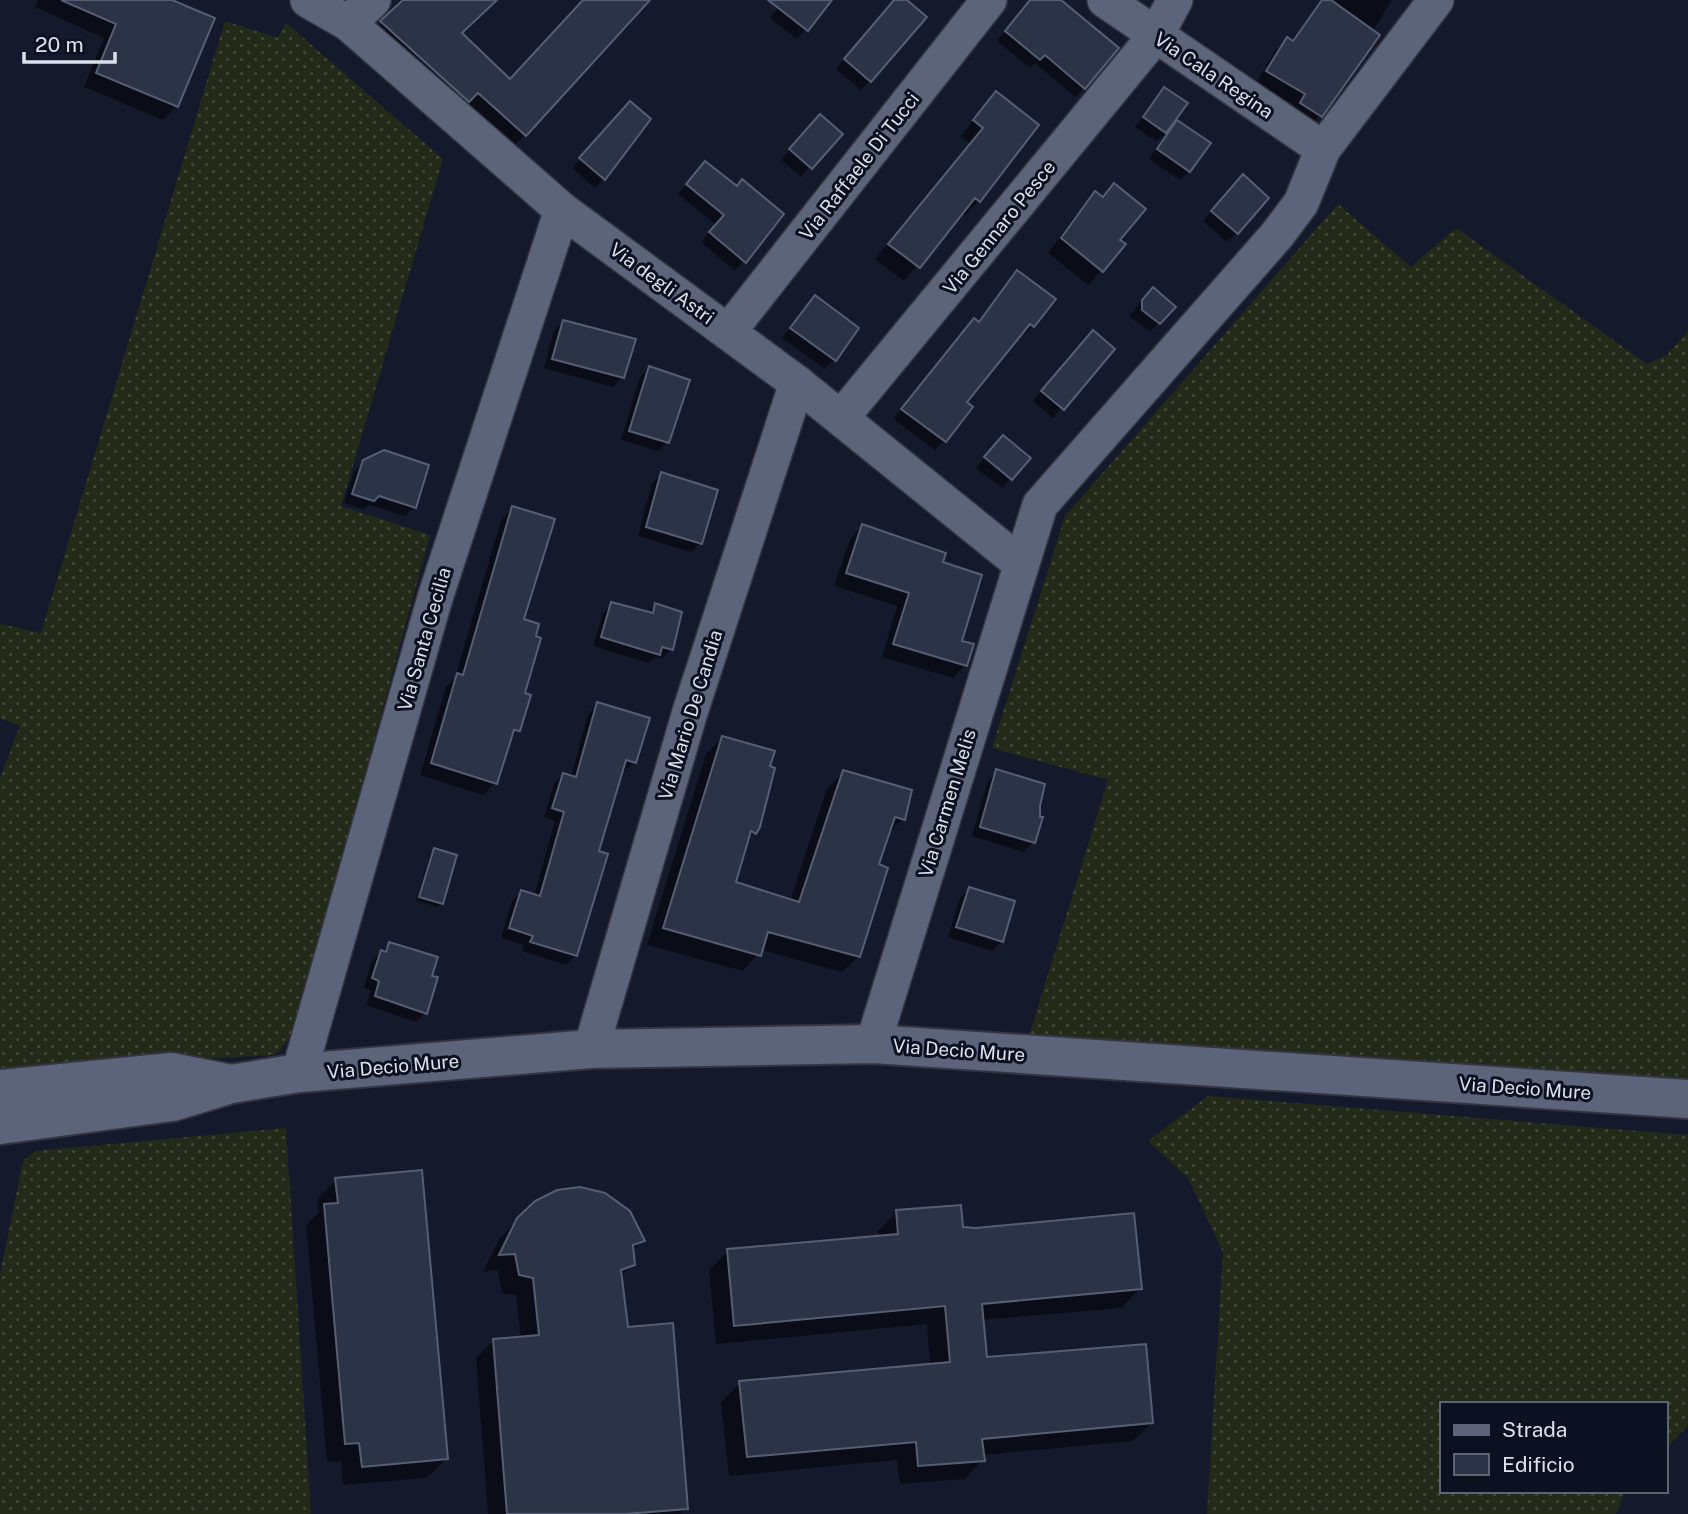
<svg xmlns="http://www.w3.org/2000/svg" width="1688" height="1514" font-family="'Public Sans',sans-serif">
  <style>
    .grass { fill: url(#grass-dots) }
    .shadow { fill: #0007 }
    .building { fill: #2c3346; stroke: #565e73; stroke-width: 2 }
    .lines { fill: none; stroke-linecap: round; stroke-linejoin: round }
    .minor-casing { stroke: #333543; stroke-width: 38 }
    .tertiary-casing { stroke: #333543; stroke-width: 42 }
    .minor { stroke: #5c6479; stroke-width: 35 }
    .tertiary { stroke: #5c6479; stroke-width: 38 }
    .labels { text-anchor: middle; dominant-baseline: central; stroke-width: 6; stroke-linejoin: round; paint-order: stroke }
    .street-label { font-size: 19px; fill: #dce0ed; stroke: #0b1121 }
  </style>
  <defs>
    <pattern id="grass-dots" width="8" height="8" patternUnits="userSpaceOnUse" patternTransform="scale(1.75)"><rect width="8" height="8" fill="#242a18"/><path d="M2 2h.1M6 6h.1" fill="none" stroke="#43493a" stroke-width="1.8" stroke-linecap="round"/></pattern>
  </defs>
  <rect width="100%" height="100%" fill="#141a2b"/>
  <!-- grass -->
  <g class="grass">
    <path d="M225 21 278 38 286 23 443 159 341 506 430 535 294 1034 275 1055 0 1069V779L20 726 0 718V624L41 633Z"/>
    <path d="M1338 204 1411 267 1456 228 1647 364 1667 355 1688 331V1085L1029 1036 1108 780 992 748 1065 516Z"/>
    <path d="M1208 1096 1688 1135V1426L1665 1449V1404H1441V1491H1625L1616 1514H1207L1223 1252 1188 1178 1148 1141Z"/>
    <path d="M286 1128 311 1514H0V1275L23 1161 35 1151Z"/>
  </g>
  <!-- shadow -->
  <g class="shadow">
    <path d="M38 0H169L213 19 176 106 163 120 84 87 104 38 35 7Z"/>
    <path d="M406 0H495L460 33 510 81 584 0H648L514 146 371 33Z"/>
    <path d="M784 0H830L797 39 770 18Z"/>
    <path d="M895 0H905L870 81 861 90 836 69Z"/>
    <path d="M1031 0H1055L1084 88 1075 97 1035 63 1030 68 997 41Z"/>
    <path d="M1321 0H1392L1321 115 1309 127 1289 116 1295 106 1256 83 1275 51 1287 39 1291 41Z"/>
    <path d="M1164 89 1167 130 1178 122 1189 171 1180 180 1149 159 1167 133 1156 141 1135 127Z"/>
    <path d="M997 94 1015 156 979 201 965 215 961 213 904 281 875 259 970 143 960 136Z"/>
    <path d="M620 112 604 179 595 188 572 168Z"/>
    <path d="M811 125 810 167 801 177 781 160Z"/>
    <path d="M696 172 736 188 782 214 735 271 701 242 716 225 678 194Z"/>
    <path d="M1114 186 1118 240 1124 245 1088 285 1048 253 1081 208 1095 194 1101 198Z"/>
    <path d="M1233 186 1237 233 1227 242 1203 221Z"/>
    <path d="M1018 272 1053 299 1033 326 1023 335 1020 333 964 402 944 441 935 450 893 419 965 329 974 320 977 323Z"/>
    <path d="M815 297 834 360 825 369 782 338Z"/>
    <path d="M1144 299 1159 323 1150 332 1129 316Z"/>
    <path d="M563 322 622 377 613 387 544 368 554 331Z"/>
    <path d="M1083 341 1113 349 1053 418 1033 401Z"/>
    <path d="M649 368 667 442 658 451 621 440 640 377Z"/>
    <path d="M994 447 1011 479 1002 488 976 468Z"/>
    <path d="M364 461 414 507 405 516 369 505 363 509 344 503 354 471Z"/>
    <path d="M662 474 700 543 691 552 638 536 652 483Z"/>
    <path d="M513 508 521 620 523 694 519 730 509 740 495 783 483 795 420 775 446 687 455 678 501 520Z"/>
    <path d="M862 526 940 563 965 665 953 678 882 657 897 606 834 586 850 539Z"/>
    <path d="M612 604 647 613 655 605 671 649 662 659 656 657 649 663 593 646 603 613Z"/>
    <path d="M598 704 634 762 625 771 621 770 597 853 575 955 566 965 522 951 524 945 501 938 512 901 522 892 534 896 555 821 544 817 554 784 563 775 571 777 588 714Z"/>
    <path d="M722 738 755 832 747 841 733 883 790 901 827 789 843 772 903 819 886 836 877 865 859 956 842 972 761 950 743 971 647 945 706 754Z"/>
    <path d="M997 771 1038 806 1033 842 1024 852 972 836 988 781Z"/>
    <path d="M435 850 442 903 438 907 416 901 430 854Z"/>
    <path d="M969 889 1002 941 992 951 948 937 960 898Z"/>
    <path d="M390 944 430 977 425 1013 416 1022 366 1005 371 990 364 988 372 961Z"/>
    <path d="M336 1180 446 1459 427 1478 343 1485 341 1461 327 1462 306 1225 319 1212 317 1199Z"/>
    <path d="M536 1202 643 1241 632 1251 633 1264 621 1277 627 1329 686 1508 680 1514H488L476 1358 493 1341 521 1338 516 1295 502 1293 498 1270 483 1272 500 1238Z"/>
    <path d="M897 1212 962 1229 1140 1289 1121 1308 981 1320 985 1359 1152 1422 1133 1441 982 1455 983 1460 964 1479 900 1484 897 1460 729 1476 721 1402 740 1383 930 1365 927 1324 716 1344 709 1270 728 1251 879 1237 878 1231Z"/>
  </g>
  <!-- building -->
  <g class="building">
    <path d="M61 0H172L215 18 178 107 96 73 116 24Z"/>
    <path d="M403 0H497L462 33 510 79 583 0H650L526 136 478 93 469 102 380 21Z"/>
    <path d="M768 0H832L808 31Z"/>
    <path d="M894 0H907L927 17 871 82 844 59Z"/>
    <path d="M1030 0H1061L1119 48 1085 89 1045 55 1040 60 1005 31Z"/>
    <path d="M1322 0H1331L1380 35 1322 117 1300 103 1305 94 1266 71 1287 37 1293 41Z"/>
    <path d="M1164 87 1188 103 1166 133 1143 117Z"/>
    <path d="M996 91 1039 125 980 202 975 198 920 268 888 244 983 128 973 120Z"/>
    <path d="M630 101 651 119 605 180 579 158Z"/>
    <path d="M820 114 843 134 812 169 789 149Z"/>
    <path d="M1177 120 1211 143 1190 172 1157 149Z"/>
    <path d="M705 161 737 186 742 179 784 214 746 263 709 232 724 215 686 184Z"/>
    <path d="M1243 174 1269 198 1238 234 1211 211Z"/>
    <path d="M1114 183 1146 209 1120 240 1126 244 1103 272 1061 238 1095 191 1103 197Z"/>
    <path d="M1017 270 1056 299 1034 327 1030 324 967 402 973 407 946 442 901 409 974 318 979 322Z"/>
    <path d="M1153 287 1176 307 1160 324 1142 310V300Z"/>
    <path d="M815 295 859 328 836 361 790 328Z"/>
    <path d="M563 320 636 339 624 378 552 359Z"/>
    <path d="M1093 330 1115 349 1064 410 1041 391Z"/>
    <path d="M649 366 690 380 669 443 629 431Z"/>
    <path d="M1003 435 1031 458 1012 480 984 457Z"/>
    <path d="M384 450 429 465 416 508 379 496 374 501 352 494 363 460Z"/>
    <path d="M661 472 718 490 702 544 646 527Z"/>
    <path d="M512 506 555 519 524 619 539 624 536 636 541 638 525 693 531 695 520 731 514 730 497 784 431 763 457 673 463 675Z"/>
    <path d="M862 524 946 553 943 562 982 575 962 641 974 644 967 666 893 644 909 593 846 573Z"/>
    <path d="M611 602 653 613 655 603 682 612 673 650 662 647 660 655 601 637Z"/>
    <path d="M597 702 650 718 636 763 626 760 599 851 608 854 577 956 530 942 533 936 509 928 521 890 540 896 564 812 552 808 563 773 576 777Z"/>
    <path d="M722 736 775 751 770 766 775 768 760 827 756 834 751 831 736 882 799 902 843 770 912 790 905 820 895 817 879 864 888 868 860 957 768 932 761 956 663 928Z"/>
    <path d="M996 769 1045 784 1040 806V817H1043L1035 843 980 827Z"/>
    <path d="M434 848 457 855 443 904 419 897Z"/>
    <path d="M969 887 1015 901 1003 942 956 927Z"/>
    <path d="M389 942 438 957 432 976 438 977 427 1014 375 996 379 981 372 978 381 950 386 952Z"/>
    <path d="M422 1170 448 1459 362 1467 359 1443 345 1444 324 1204 338 1203 335 1178Z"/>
    <path d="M580 1187 605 1193 630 1211 645 1241 633 1245 635 1265 621 1270 628 1327 673 1323 688 1509 624 1514H507L493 1339 539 1335 533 1278 519 1275 515 1254 499 1255 517 1218 535 1201 557 1190Z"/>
    <path d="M961 1205 963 1227 976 1228 1134 1213 1142 1289 982 1304 987 1357 1146 1344 1153 1423 982 1439 985 1461 918 1466 916 1442 747 1457 739 1381 950 1362 945 1306 734 1326 727 1249 898 1234 896 1210Z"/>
  </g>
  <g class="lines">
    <!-- minor casing -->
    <g class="minor-casing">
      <g id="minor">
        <path d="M308 0 348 23 562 210 797 383 1020 563"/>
        <path d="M1105 0 1323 149"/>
        <path d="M348 23 373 0"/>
        <path d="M728 332 989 0"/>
        <path d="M841 418 1156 35 1175 0"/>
        <path d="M873 1044 1040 505 1277 235 1301 203 1323 149 1436 0"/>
        <path d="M591 1049 690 712 797 383"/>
        <path d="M299 1073 435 598 562 210"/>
      </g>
    </g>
    <!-- tertiary casing -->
    <g class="tertiary-casing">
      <g id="tertiary">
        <path d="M0 1089 171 1072 226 1083"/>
        <path d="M0 1125 172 1102 231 1084 299 1073 591 1049 873 1044 1688 1099"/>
      </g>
    </g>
    <!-- minor -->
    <use href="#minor" class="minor"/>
    <!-- tertiary -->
    <use href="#tertiary" class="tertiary"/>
  </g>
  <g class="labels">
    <!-- street labels -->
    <g class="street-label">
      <text transform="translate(1214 75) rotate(34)">Via Cala Regina</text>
      <text transform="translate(859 166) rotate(-52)">Via Raffaele Di Tucci</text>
      <text transform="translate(999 227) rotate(-51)">Via Gennaro Pesce</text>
      <text transform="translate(662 283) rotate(36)">Via degli Astri</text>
      <text transform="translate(424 639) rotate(-74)">Via Santa Cecilia</text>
      <text transform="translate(690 715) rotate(-73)">Via Mario De Candia</text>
      <text transform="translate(947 803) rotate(-73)">Via Carmen Melis</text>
      <text transform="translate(959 1050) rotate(4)">Via Decio Mure</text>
      <text transform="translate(393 1066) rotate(-5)">Via Decio Mure</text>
      <text transform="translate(1525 1088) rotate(4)">Via Decio Mure</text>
    </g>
  </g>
  <!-- legend -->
  <rect x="1440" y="1402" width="228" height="91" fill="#0b1121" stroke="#5f6473" stroke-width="2"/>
  <rect x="1454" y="1425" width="35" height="10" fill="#5c6479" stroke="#5f6473" stroke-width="2"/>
  <text x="1502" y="1437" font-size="21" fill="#dce0ed">Strada</text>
  <rect x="1454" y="1454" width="35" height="21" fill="#2c3346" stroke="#5f6473" stroke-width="2"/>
  <text x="1502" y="1472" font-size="21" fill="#dce0ed">Edificio</text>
  <!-- scale -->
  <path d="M24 52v10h91v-10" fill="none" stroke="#dce0ed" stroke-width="3.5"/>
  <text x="35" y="52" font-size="21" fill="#dce0ed" stroke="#0b1121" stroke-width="5" paint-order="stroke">20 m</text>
</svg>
